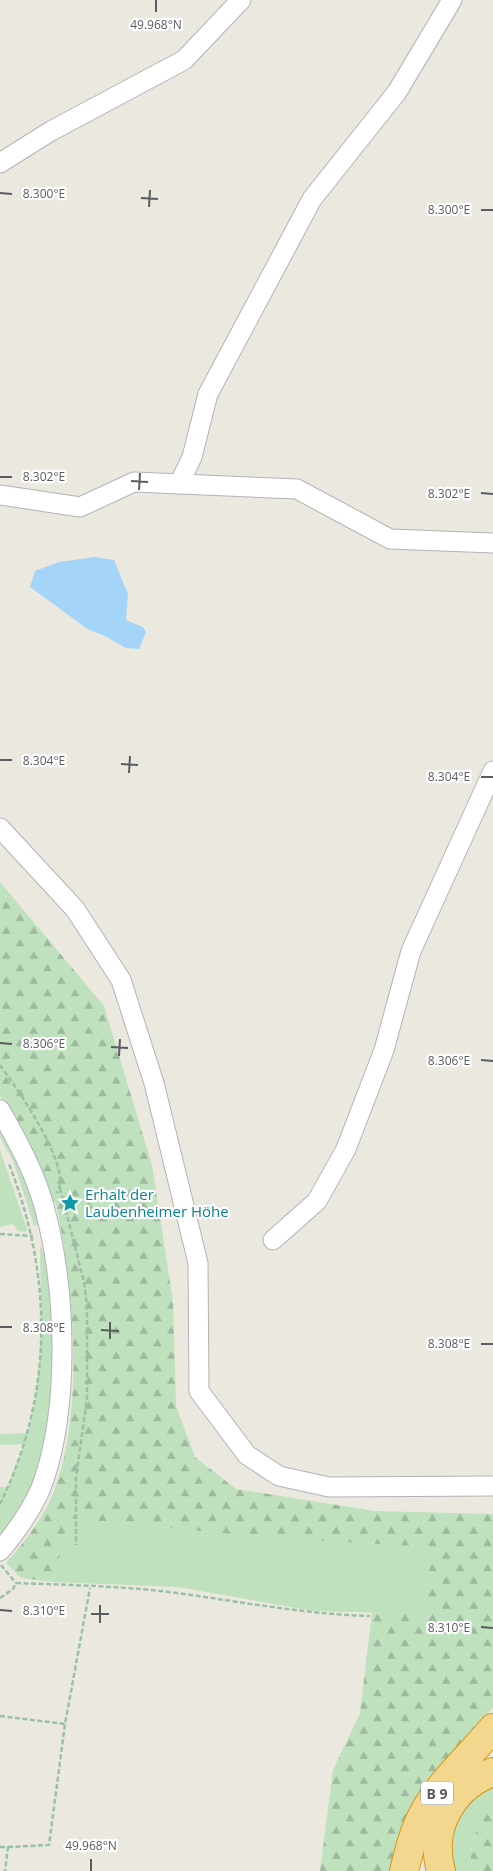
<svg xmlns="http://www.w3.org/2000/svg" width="493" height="1871" font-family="'Open Sans',sans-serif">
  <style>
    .green { fill: #bfe1be }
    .forest { fill: url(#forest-firs) }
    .water { fill: #a4d4f7 }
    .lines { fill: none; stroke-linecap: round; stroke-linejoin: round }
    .minor-casing { stroke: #b1b3b7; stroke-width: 21 }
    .highway-casing { stroke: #d89613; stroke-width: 30 }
    .path { stroke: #99c1a3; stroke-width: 2.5; stroke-dasharray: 5 2.5; stroke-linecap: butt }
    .minor { stroke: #fff; stroke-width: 19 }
    .highway { stroke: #f3d78f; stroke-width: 28 }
    .ticks { fill: none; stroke: #595c60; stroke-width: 2 }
    .labels { text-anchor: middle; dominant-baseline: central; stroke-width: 4.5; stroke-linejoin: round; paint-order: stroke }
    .shield { fill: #fff; stroke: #8b8d90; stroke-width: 1 }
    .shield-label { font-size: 14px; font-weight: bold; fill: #595c60 }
    .culture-label { font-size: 15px; fill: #0d838f; stroke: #fff; text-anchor: start }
    .ticks-label { font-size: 12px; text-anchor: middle; fill: #595c60; stroke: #fff; stroke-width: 4.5; stroke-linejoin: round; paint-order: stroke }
  </style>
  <defs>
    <pattern id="forest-firs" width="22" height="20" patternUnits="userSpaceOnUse" patternTransform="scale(1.25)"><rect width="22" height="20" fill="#bfe1be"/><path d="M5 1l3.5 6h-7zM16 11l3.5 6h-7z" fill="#9eba9e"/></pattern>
  </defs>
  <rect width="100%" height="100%" fill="#ebe8e0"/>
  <!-- green -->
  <g class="green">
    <path d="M0 1121C12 1144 40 1199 38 1225H34L13 1161 0 1137Z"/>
    <path d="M0 1150 27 1229 26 1232 18 1231 13 1224 0 1227Z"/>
    <path d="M40 1246C47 1253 47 1276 49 1286 59 1342 55 1450 26 1500 19 1513 9 1525 0 1537V1504L2 1499H0V1487H8L24 1444 0 1445V1434L28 1433C44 1371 41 1310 40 1246Z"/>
    <path d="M69 1518 270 1538 434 1547 423 1614 313 1611 178 1587 53 1582Z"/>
    <path d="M493 1780V1802L486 1806C479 1825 465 1852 474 1871H449L450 1817Z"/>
  </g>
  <!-- forest -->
  <g class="forest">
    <path d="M0 882 104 1006 152 1165 173 1302 176 1406 195 1457 236 1489 375 1511 493 1514V1708L464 1741 392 1871H320L333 1770 360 1713 372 1613H423L433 1547 270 1538 69 1518 53 1582 21 1578 6 1563C25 1541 42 1520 53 1494 85 1413 74 1288 56 1204L49 1196 0 1096Z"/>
    <path d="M493 1802V1871H474C465 1852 479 1825 486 1805Z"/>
  </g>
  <!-- water -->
  <path class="water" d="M95 557 114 560 128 594 126 620 143 627 146 632 139 649 126 648 105 636 89 630 30 587 35 571 59 562Z"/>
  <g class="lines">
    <!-- minor casing -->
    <g class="minor-casing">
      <g id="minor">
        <path d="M0 163 51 131 184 60 241 0"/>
        <path d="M179 484 192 457 208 394 312 199 397 92 452 0"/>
        <path d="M0 495 80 507 134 482 297 489 390 539 493 543"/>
        <path d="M0 828 75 909 121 980 154 1083 198 1263 199 1391 247 1455 279 1476 329 1487 493 1486"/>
        <path d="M0 1110C17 1140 35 1173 44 1206 66 1287 71 1408 41 1488 31 1511 16 1532 0 1551"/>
        <path d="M273 1240 317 1201 346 1149 384 1050 411 951 493 771"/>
      </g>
    </g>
    <!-- highway casing -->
    <g class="highway-casing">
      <g id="highway">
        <path d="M404 1871C409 1852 413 1833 422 1816 439 1782 469 1757 493 1728"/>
        <path d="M441 1871C429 1828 452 1787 493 1772"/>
      </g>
    </g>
    <!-- path -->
    <g class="path">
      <path d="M0 1065C16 1087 74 1169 57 1193"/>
      <path d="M60 1188 84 1282 87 1305V1399L76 1477V1545"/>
      <path d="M0 1234 33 1236"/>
      <path d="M0 1504C54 1394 53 1276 9 1164"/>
      <path d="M1 1565 16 1583"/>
      <path d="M16 1583C70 1585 123 1586 177 1593 243 1602 303 1614 370 1616"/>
      <path d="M0 1598 13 1589 16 1583"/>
      <path d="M0 1716 65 1724"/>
      <path d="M0 1847H8L5 1871"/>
      <path d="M8 1847 49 1845 65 1724 90 1588"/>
    </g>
    <!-- minor -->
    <use href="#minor" class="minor"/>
    <!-- highway -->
    <use href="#highway" class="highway"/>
  </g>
  <!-- ticks -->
  <path class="ticks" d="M156 12V0M0 193 12 194M141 198 158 199M149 207 150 190M481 210H493M0 477H12M131 481 148 482M139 490 140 473M481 493 493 494M0 760H12M121 764 138 765M129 773 130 756M481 777H493M0 1043 12 1044M111 1047 128 1048M119 1056 120 1039M481 1060 493 1061M0 1327H12M101 1330 119 1331M110 1339V1322M481 1344H493M0 1610 12 1611M91 1614H109M100 1623V1605M481 1627 493 1628M91 1871V1859"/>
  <!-- icons -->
  <defs>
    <g id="sight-bare" transform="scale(1.5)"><path d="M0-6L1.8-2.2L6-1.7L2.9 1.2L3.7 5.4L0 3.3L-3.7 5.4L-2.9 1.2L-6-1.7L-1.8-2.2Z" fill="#0f9aa8" stroke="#fff" stroke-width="2.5" paint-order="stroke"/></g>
  </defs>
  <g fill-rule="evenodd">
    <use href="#sight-bare" x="70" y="1203"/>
  </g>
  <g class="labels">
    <!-- shield labels -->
    <rect class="shield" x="421" y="1781.5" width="32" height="23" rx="4"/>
    <g class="shield-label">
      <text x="437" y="1793">B 9</text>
    </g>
    <!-- culture labels -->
    <g class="culture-label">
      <text x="85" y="1194">Erhalt der<tspan x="85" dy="17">Laubenheimer Höhe</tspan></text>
    </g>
  </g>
  <g class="ticks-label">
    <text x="156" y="29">49.968°N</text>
    <text x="44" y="198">8.300°E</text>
    <text x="449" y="214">8.300°E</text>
    <text x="44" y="481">8.302°E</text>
    <text x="449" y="498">8.302°E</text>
    <text x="44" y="765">8.304°E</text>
    <text x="449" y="781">8.304°E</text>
    <text x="44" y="1048">8.306°E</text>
    <text x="449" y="1065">8.306°E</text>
    <text x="44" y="1332">8.308°E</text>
    <text x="449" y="1348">8.308°E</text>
    <text x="44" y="1615">8.310°E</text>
    <text x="449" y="1632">8.310°E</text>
    <text x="91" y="1850">49.968°N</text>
  </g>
</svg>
